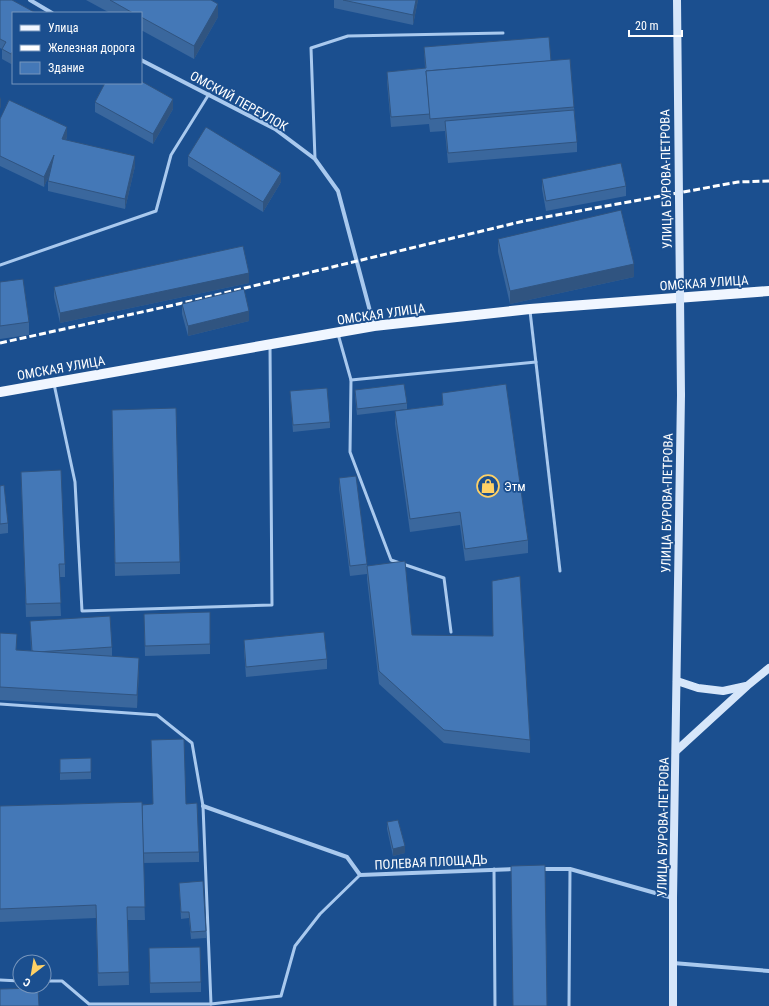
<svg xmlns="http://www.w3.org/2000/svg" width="769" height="1006" font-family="'Roboto Condensed',sans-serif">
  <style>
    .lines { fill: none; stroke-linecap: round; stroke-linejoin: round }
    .service { stroke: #a9c9ee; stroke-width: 3 }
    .minor { stroke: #a9c9ee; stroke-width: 4 }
    .secondary { stroke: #d6e6fa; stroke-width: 8 }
    .primary { stroke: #f0f6ff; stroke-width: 10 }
    .rail { stroke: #fff; stroke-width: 3; stroke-dasharray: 7 3; stroke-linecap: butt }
    .secondary-bridge { stroke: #d6e6fa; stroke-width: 8 }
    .wall { fill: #3a679d }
    .shaded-wall { fill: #305480 }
    .building { fill: #4478b7; stroke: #305480 }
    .labels { text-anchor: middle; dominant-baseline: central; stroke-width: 3.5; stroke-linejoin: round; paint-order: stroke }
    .street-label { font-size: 13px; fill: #fff; stroke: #1b4f8f }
    .poi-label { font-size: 13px; fill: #fff; stroke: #1b4f8f; text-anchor: start }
  </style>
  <rect width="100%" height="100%" fill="#1b4f8f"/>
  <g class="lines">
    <!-- service -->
    <g class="service">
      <path d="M315 159 311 48 348 36 503 33"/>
      <path d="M0 265 156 211 171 155 209 94"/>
      <path d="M530 311 560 571"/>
      <path d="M338 334 351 380 350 452 391 560 444 578 451 632"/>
      <path d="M351 380 536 362"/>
      <path d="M54 384 75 482 82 611 272 605 270 346"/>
      <path d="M0 704 157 715 192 743 203 806 211 1004H89L62 981H44"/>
      <path d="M494 869 495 1006"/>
      <path d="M0 980 20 981"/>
      <path d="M211 1004 281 996 295 946 320 914 360 875"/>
      <path d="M569 1006 570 869"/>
    </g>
    <!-- minor -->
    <g class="minor">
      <path d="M30 0 52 13"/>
      <path d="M141 60 275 129 315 159 338 191 374 326"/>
      <path d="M203 806 347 857 360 875 515 869"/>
      <path d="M540 869H570L673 898"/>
      <path d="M673 963 769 971"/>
    </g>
    <!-- secondary -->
    <g class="secondary">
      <path d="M677 681 698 688 723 691 746 686"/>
      <path d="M676 751 747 686 769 668"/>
      <path d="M673 1006V898L681 395"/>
    </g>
    <!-- primary -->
    <path class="primary" d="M0 392 374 326 530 309 769 291"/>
    <!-- rail -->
    <path class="rail" d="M0 343 174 305 524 221 738 182 769 181"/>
    <!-- secondary-bridge -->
    <path class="secondary-bridge" d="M677 0 681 395"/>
  </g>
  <!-- wall -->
  <g class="wall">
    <path d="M0 0 13 13V61L11 64 2 59V49L0 48Z"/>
    <path d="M86 0H211L218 17 194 59 141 30V13H110Z"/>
    <path d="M334 0H418L413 25 334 8Z"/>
    <path d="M424 47 551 61 574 107 577 142V152L448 163 445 131 430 132 429 124 391 127 387 82V72L425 68Z"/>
    <path d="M95 102 173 109 153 144 95 112Z"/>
    <path d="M0 119 67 137 66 140 135 166 125 209 48 191V181L50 173 44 187 0 166Z"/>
    <path d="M188 156 281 182 263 212 188 166Z"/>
    <path d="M542 179 626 186V196L546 211 542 189Z"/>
    <path d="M498 239 634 277 510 304 498 252Z"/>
    <path d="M0 282 29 322V335L0 339Z"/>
    <path d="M249 283 60 323 54 297V287Z"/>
    <path d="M182 304 249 321 188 336 182 314Z"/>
    <path d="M355 390 407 403V409L357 415 355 396Z"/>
    <path d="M290 391 330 422V428L293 432Z"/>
    <path d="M442 393 528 540V553L465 561 460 525 410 532 395 424V411L442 405Z"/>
    <path d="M112 423 180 562V574L115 576Z"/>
    <path d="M21 472 65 564V577H59L61 616 26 617Z"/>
    <path d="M339 478 367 564V574L350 576 339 488Z"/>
    <path d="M0 486 8 523V533L0 534Z"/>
    <path d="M367 566 412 635 493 636 492 581 530 740V753L444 743 379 684 367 579Z"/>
    <path d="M210 612V654L145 656 144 614Z"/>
    <path d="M30 621 112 647V656L139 671 137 708 0 700V633L17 650 31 651Z"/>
    <path d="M244 640 327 659V669L246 677 244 650Z"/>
    <path d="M91 758V779L60 780V759Z"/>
    <path d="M186 804 199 852V862L143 863 145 920H128L129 985 98 986 96 918 0 922V806Z"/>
    <path d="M387 822 405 853 393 856 387 829Z"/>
    <path d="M179 883 206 931V938L191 939 189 918 181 919Z"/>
    <path d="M149 948 201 982V992L150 993Z"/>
  </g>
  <!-- shaded-wall -->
  <g class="shaded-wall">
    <path d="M416 0H418L413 25V15Z"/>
    <path d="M218 4V17L194 59V46Z"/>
    <path d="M13 51V61L11 64V54Z"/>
    <path d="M1 97V107L0 109V99Z"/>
    <path d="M173 99V109L153 144V134Z"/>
    <path d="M67 127V137L62 149V139Z"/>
    <path d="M54 155V164L44 187V177Z"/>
    <path d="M135 156V166L125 209V199Z"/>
    <path d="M281 173V182L263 212V202Z"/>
    <path d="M634 264V277L510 304V291Z"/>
    <path d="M249 273V283L60 323V313Z"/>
    <path d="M249 311V321L188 336V326Z"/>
    <path d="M139 658V671L137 708V695Z"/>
    <path d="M405 846V853L393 856V849Z"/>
  </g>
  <!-- building -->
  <g class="building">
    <path d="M0 0H12L36 13H13V51L11 54 2 49 6 42 0 39Z"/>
    <path d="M110 0H211L218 4 194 46 141 17V13H133Z"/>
    <path d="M343 0H416L413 15Z"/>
    <path d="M549 37 551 61 426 71 430 114 391 117 387 72 426 68 424 47Z"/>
    <path d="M570 59 574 107 430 119 426 71Z"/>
    <path d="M141 81 173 99 153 134 95 102 105 83H141Z"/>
    <path d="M9 100 67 127 62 139 135 156 125 199 48 181 54 155 44 177 0 156V119Z"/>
    <path d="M574 110 577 142 448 153 445 121Z"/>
    <path d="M206 127 281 173 263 202 188 156Z"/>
    <path d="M621 163 626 186 546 201 542 179Z"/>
    <path d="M621 210 634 264 510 291 498 239Z"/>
    <path d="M243 246 249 273 60 313 54 287Z"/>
    <path d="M23 279 29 322 0 326V282Z"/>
    <path d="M244 289 249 311 188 326 182 304Z"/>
    <path d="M404 384 407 403 357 409 355 390Z"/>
    <path d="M506 384 528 540 465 549 460 512 410 519 395 411 443 405 442 393Z"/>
    <path d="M327 388 330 422 293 425 290 391Z"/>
    <path d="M176 408 180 562 115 563 112 410Z"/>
    <path d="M61 470 65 564H59L61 603 26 604 21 472Z"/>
    <path d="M356 476 367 564 350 566 339 478Z"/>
    <path d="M4 485 8 523 0 524V486Z"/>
    <path d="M405 561 412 635 493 636 492 581 520 576 530 740 444 730 379 671 367 566Z"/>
    <path d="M210 612V644L145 646 144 614Z"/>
    <path d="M110 616 112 647 37 652 32 651 30 621Z"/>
    <path d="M324 632 327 659 246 667 244 640Z"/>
    <path d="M0 633 17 634 16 650 139 658 137 695 0 687Z"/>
    <path d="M184 739 186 804 197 803 199 852 143 853 142 805 153 804 151 740Z"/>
    <path d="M91 758V772L60 773V759Z"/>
    <path d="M142 802 145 907H127L129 972 98 973 96 905 0 909V806Z"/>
    <path d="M398 820 405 846 393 849 387 822Z"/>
    <path d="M545 865 547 1006H513L511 866Z"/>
    <path d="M203 881 206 931 191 932 189 912H181L179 883Z"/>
    <path d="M200 947 201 982 150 983 149 948Z"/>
    <path d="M38 988 39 1006H0V989Z"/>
  </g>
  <!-- icons -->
  <defs>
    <g id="shop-ring" transform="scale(1.15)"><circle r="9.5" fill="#1b4f8f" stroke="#ffd166" stroke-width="1.5"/><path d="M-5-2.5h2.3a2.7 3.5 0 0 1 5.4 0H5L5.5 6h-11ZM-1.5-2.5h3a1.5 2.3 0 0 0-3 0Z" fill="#ffd166"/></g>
  </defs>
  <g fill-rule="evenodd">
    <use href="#shop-ring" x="488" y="486"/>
  </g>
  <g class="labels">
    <!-- street labels -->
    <g class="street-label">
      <text transform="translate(239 101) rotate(29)">ОМСКИЙ ПЕРЕУЛОК</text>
      <text transform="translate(666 179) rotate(-91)">УЛИЦА БУРОВА-ПЕТРОВА</text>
      <text transform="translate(704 283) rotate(-4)">ОМСКАЯ УЛИЦА</text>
      <text transform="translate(381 314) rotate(-8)">ОМСКАЯ УЛИЦА</text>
      <text transform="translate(61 368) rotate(-10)">ОМСКАЯ УЛИЦА</text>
      <text transform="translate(667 503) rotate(-89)">УЛИЦА БУРОВА-ПЕТРОВА</text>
      <text transform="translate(663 827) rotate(-89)">УЛИЦА БУРОВА-ПЕТРОВА</text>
      <text transform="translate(431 862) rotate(-3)">ПОЛЕВАЯ ПЛОЩАДЬ</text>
    </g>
    <!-- poi labels -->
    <g class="poi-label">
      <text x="504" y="486">Этм</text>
    </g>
  </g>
  <!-- legend -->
  <rect x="12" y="12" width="130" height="72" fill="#1b4f8f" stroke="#7695bc"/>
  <rect x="20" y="25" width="20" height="6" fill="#f0f6ff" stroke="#7695bc"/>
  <text x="48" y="32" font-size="12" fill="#ffffff">Улица</text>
  <rect x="20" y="45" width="20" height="6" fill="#ffffff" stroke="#7695bc"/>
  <text x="48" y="52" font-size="12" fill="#ffffff">Железная дорога</text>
  <rect x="20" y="62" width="20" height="12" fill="#4478b7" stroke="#7695bc"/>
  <text x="48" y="72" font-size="12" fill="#ffffff">Здание</text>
  <!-- north arrow -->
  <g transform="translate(32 974) rotate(211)"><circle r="19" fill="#1b4f8f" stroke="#7695bc"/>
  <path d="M0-3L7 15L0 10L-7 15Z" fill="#ffd166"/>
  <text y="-6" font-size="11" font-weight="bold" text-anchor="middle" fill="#ffffff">С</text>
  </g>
  <!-- scale -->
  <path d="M629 30v6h53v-6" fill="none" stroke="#ffffff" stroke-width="2"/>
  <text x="635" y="30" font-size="12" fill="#ffffff" stroke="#1b4f8f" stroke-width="3" paint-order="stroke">20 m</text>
</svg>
